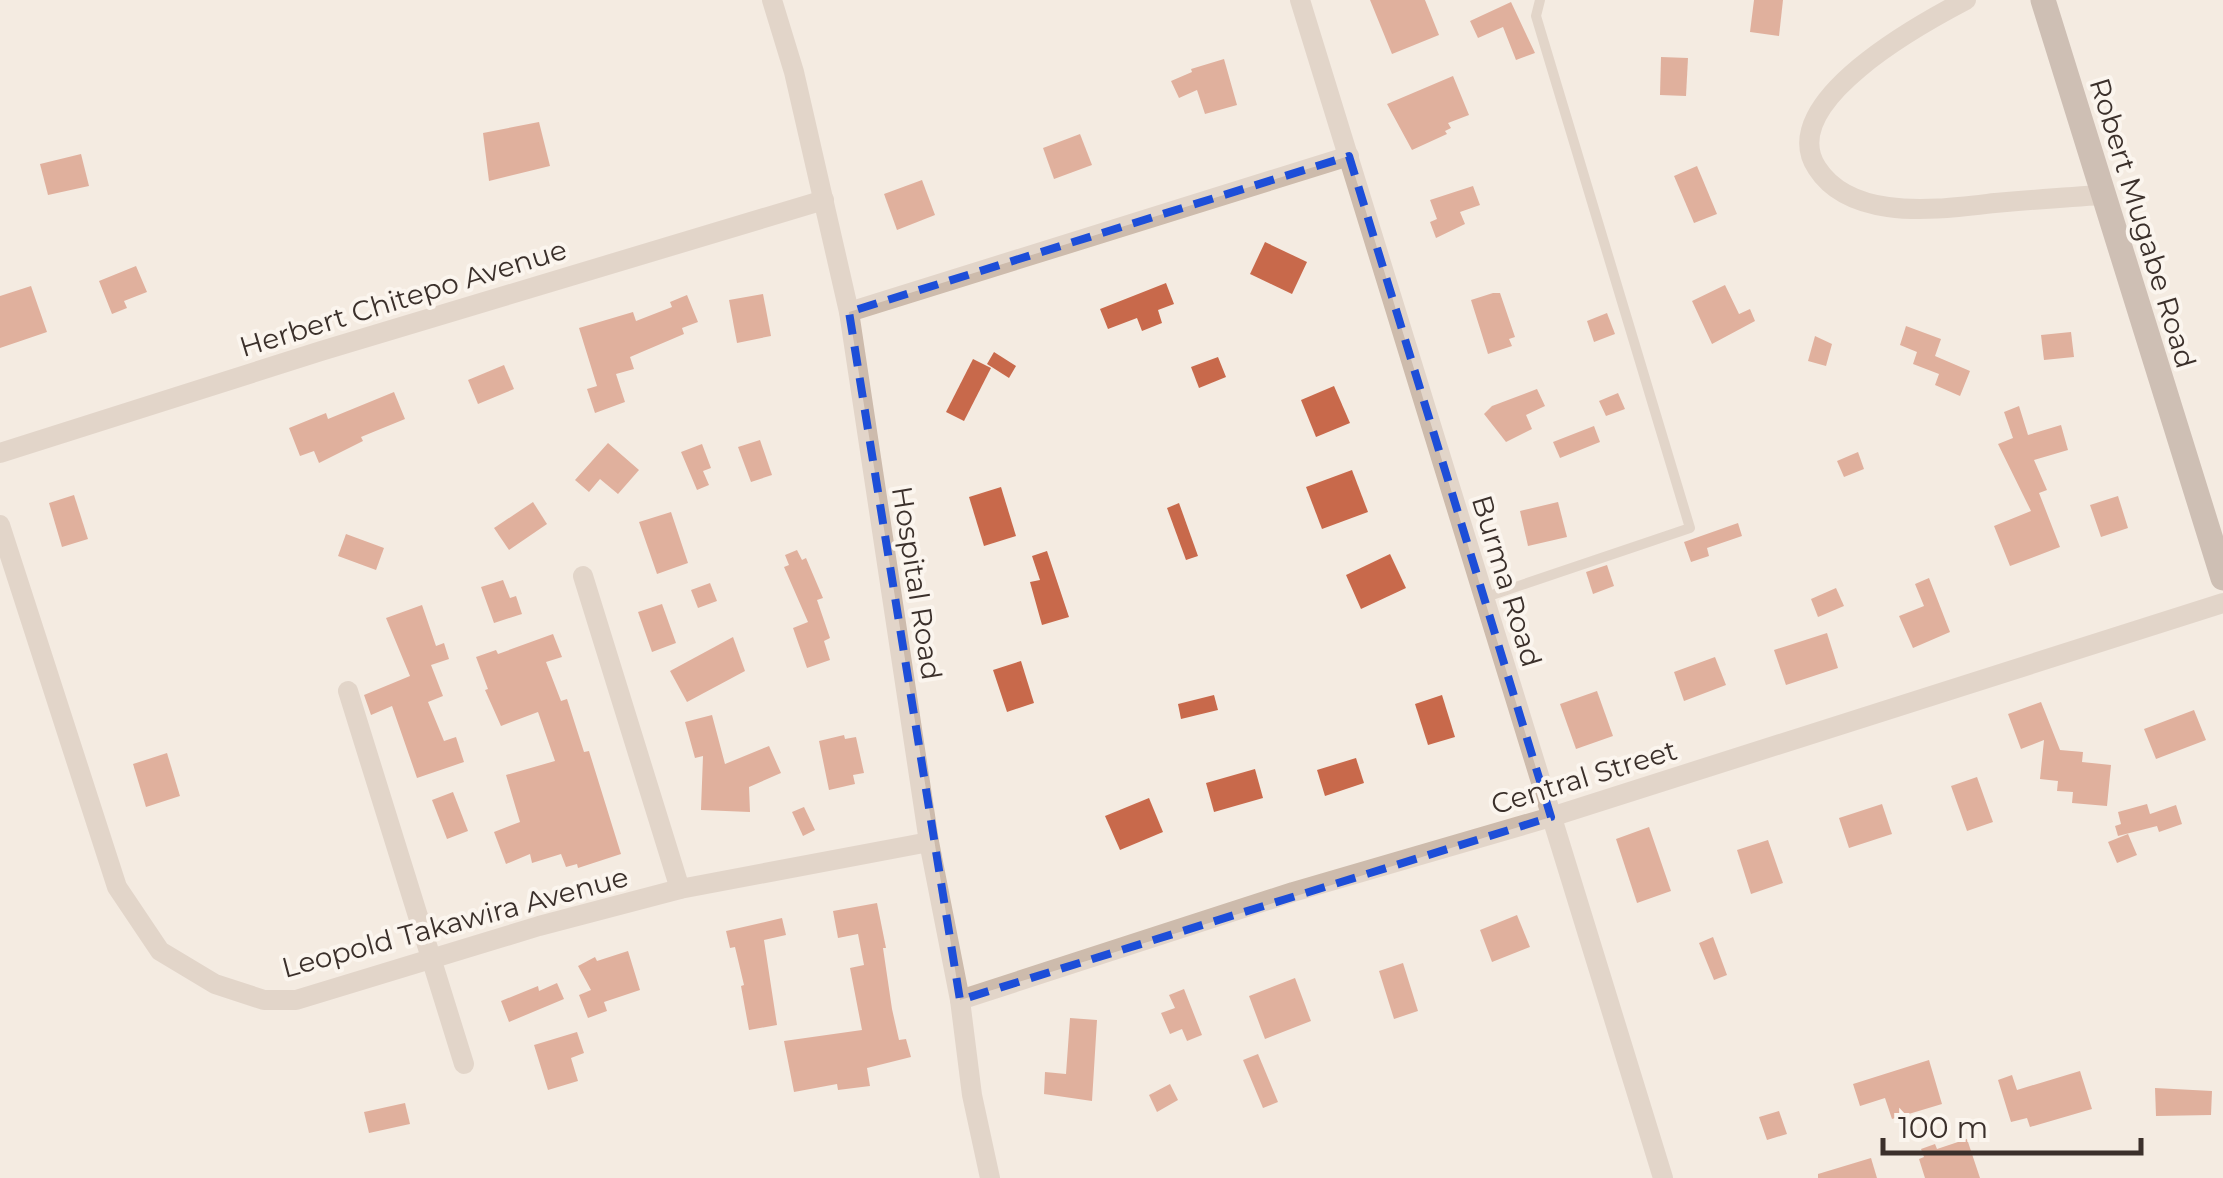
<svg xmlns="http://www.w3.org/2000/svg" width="2223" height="1178" font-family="Montserrat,sans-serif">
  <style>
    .building { fill: #c8694b }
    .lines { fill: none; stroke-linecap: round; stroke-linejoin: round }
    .lane { stroke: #cdbbac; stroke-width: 10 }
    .street { stroke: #cdbbac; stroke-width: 20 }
    .secondary { stroke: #a18a7d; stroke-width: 25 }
    .marked { fill: none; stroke: #1d4ed8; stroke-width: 8; stroke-dasharray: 20 12; stroke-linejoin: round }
    .labels { text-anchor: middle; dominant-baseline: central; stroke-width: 8; stroke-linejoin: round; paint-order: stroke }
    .street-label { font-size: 28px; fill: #3b302b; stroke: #fbf5ee }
  </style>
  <rect width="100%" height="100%" fill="#f4ebe1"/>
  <!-- building -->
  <g class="building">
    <path d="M1370 0H1425L1439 35 1392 54Z"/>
    <path d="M1754 0H1783L1779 36 1750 32Z"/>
    <path d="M1511 2 1535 53 1516 60 1503 27 1478 38 1470 21Z"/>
    <path d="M1661 57 1688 58 1686 96 1660 95Z"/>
    <path d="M1224 59 1237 105 1205 114 1197 90 1179 98 1171 81 1192 72 1191 69Z"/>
    <path d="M1453 76 1469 115 1448 123 1451 128 1445 131 1447 134 1412 150 1387 104Z"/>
    <path d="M539 122 550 166 489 181 483 133Z"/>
    <path d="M1080 134 1092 165 1054 179 1043 148Z"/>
    <path d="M81 154 89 186 48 195 40 164Z"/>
    <path d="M1697 166 1717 214 1694 223 1674 176Z"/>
    <path d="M922 180 935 215 897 230 884 194Z"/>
    <path d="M1473 186 1480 205 1460 212 1465 224 1436 238 1430 222 1437 219 1430 200Z"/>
    <path d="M1265 242 1307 262 1292 294 1250 274Z"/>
    <path d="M136 266 147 292 124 301 127 308 112 314 99 281Z"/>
    <path d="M1166 283 1174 304 1158 310 1162 323 1142 331 1137 318 1108 329 1100 309Z"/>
    <path d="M1725 285 1739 314 1750 309 1755 321 1712 344 1692 301Z"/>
    <path d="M31 286 47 332 0 348V296Z"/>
    <path d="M1493 293H1500L1515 337 1509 339 1512 346 1488 354 1471 300Z"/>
    <path d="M763 294 771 336 737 343 729 300Z"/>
    <path d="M687 295 698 322 682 328 684 334 630 357 634 369 616 374 625 402 595 413 587 389 597 386 579 328 633 312 636 321 672 307 670 302Z"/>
    <path d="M1607 313 1615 334 1594 342 1587 321Z"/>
    <path d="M1906 326 1941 339 1935 356 1970 371 1960 396 1935 385 1939 374 1913 364 1917 352 1900 345Z"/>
    <path d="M2071 332 2074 357 2044 360 2041 335Z"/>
    <path d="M1815 336 1832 344 1826 366 1808 361Z"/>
    <path d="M994 352 1016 366 1009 378 987 364Z"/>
    <path d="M1218 357 1226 377 1199 388 1191 367Z"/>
    <path d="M973 359 991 368 964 421 946 412Z"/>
    <path d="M504 365 514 389 478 404 468 380Z"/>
    <path d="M1334 386 1350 423 1316 437 1301 400Z"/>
    <path d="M1537 389 1545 406 1526 415 1532 429 1506 442 1484 414 1492 406Z"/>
    <path d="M394 392 405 419 361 437 363 441 319 463 314 451 300 456 289 428 326 413 328 419Z"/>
    <path d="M1618 393 1625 409 1606 416 1599 401Z"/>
    <path d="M2019 406 2028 435 2061 425 2068 450 2034 460 2047 490 2039 493 2060 547 2010 566 1994 526 2031 511 1998 444 2013 438 2004 412Z"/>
    <path d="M1594 426 1600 442 1560 458 1553 442Z"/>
    <path d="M760 440 772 475 751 482 738 447Z"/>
    <path d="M608 443 639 470 618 494 600 479 589 492 575 480Z"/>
    <path d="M702 444 711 468 703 471 709 485 697 490 681 452Z"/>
    <path d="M1858 452 1864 469 1844 477 1837 461Z"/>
    <path d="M1352 470 1368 512 1322 529 1306 487Z"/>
    <path d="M1001 487 1016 536 984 546 969 497Z"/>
    <path d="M74 495 88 539 62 547 49 503Z"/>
    <path d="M2118 496 2128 528 2101 537 2090 505Z"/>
    <path d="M533 502 547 524 509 550 494 528Z"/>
    <path d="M1558 502 1567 537 1528 546 1520 511Z"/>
    <path d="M1179 503 1198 556 1186 560 1167 508Z"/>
    <path d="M671 512 688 563 657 574 639 522Z"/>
    <path d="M1738 523 1742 536 1707 548 1709 556 1691 562 1684 542Z"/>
    <path d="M346 534 384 548 376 570 338 556Z"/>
    <path d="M797 550 802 560 806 558 823 598 817 600 830 638 824 641 830 660 807 668 793 628 808 622 784 567 789 565 785 555Z"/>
    <path d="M1047 551 1069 617 1042 625 1030 582 1040 580 1032 556Z"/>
    <path d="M1390 554 1406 588 1361 609 1346 575Z"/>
    <path d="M1607 565 1614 586 1593 594 1586 572Z"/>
    <path d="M1929 578 1950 632 1913 648 1899 616 1924 606 1915 584Z"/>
    <path d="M503 580 510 598 516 596 522 614 494 623 481 587Z"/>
    <path d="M710 583 717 601 698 608 691 590Z"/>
    <path d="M1836 588 1844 606 1818 617 1811 599Z"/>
    <path d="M662 604 676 643 652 652 638 612Z"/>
    <path d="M422 605 436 646 444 643 449 659 431 665 443 696 428 702 444 741 456 737 464 762 417 778 392 706 371 715 364 695 410 676 386 618Z"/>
    <path d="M1827 633 1838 668 1786 685 1774 650Z"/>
    <path d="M553 634 562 657 546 662 561 701 567 699 584 752 589 751 621 854 578 868 577 864 566 867 561 854 532 863 530 854 506 864 494 832 520 822 506 775 555 761 538 712 501 726 485 690 488 689 476 657 496 650 498 654Z"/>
    <path d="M733 637 745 671 687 702 670 671Z"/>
    <path d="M1715 657 1726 685 1684 701 1674 672Z"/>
    <path d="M1021 661 1034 703 1007 712 993 670Z"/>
    <path d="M1597 691 1613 736 1576 749 1560 704Z"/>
    <path d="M1214 695 1218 710 1181 719 1178 704Z"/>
    <path d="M1442 695 1455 737 1428 745 1415 704Z"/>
    <path d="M2041 702 2060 750 2083 752 2082 762 2111 765 2107 806 2072 803 2073 792 2057 791 2058 781 2040 779 2044 740 2021 749 2008 714Z"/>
    <path d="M2194 710 2206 740 2156 759 2144 729Z"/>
    <path d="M712 715 725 764 769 746 781 773 749 787 750 812 701 810 703 756 695 758 685 722Z"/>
    <path d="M844 735 845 739 856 737 864 773 853 775 855 784 829 790 819 741Z"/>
    <path d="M167 753 180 796 146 807 133 764Z"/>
    <path d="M1356 758 1364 783 1325 796 1317 770Z"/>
    <path d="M1255 769 1263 798 1214 812 1206 783Z"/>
    <path d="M1977 777 1993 822 1967 831 1951 786Z"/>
    <path d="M453 792 468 831 447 839 432 800Z"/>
    <path d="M1149 798 1163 832 1120 850 1105 816Z"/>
    <path d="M1882 804 1892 834 1849 848 1839 818Z"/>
    <path d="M2147 804 2150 814 2176 805 2182 824 2159 832 2157 826 2118 836 2115 826 2121 824 2118 812Z"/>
    <path d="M804 807 815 830 803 836 792 812Z"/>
    <path d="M1649 827 1671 891 1637 903 1616 839Z"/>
    <path d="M2128 834 2137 855 2117 863 2108 842Z"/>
    <path d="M1768 840 1783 883 1751 894 1737 850Z"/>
    <path d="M877 903 886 948H883L892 1009 899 1040 906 1039 911 1057 867 1068 870 1086 838 1090 837 1084 794 1092 784 1041 862 1030 850 968 864 965 858 934 838 938 833 911Z"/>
    <path d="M1517 915 1530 947 1492 962 1480 930Z"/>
    <path d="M782 918 786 935 764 940 777 1025 749 1030 741 986 744 985 735 947 730 948 726 931Z"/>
    <path d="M1713 937 1727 975 1714 980 1699 943Z"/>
    <path d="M628 951 640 990 604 1002 607 1011 588 1018 579 995 591 990 578 966 595 957 597 961Z"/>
    <path d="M1403 963 1418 1011 1394 1019 1379 971Z"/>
    <path d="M1295 978 1311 1021 1265 1039 1249 996Z"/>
    <path d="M557 983 564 999 509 1022 501 1001 538 986 539 991Z"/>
    <path d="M1184 989 1202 1035 1187 1041 1182 1029 1170 1034 1161 1013 1175 1008 1169 995Z"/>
    <path d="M1070 1018 1097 1020 1092 1101 1044 1094 1045 1072 1066 1074Z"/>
    <path d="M577 1032 584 1053 571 1058 578 1081 548 1090 534 1045Z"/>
    <path d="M1258 1054 1278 1102 1263 1108 1243 1060Z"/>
    <path d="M1929 1060 1942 1104 1892 1119 1885 1098 1860 1106 1853 1084Z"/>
    <path d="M2080 1071 2092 1109 2030 1127 2027 1118 2011 1122 1998 1080 2012 1075 2017 1090Z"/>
    <path d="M1170 1084 1178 1100 1157 1112 1149 1095Z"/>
    <path d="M2155 1088 2212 1091 2211 1115 2156 1116Z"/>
    <path d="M405 1103 410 1124 369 1133 364 1112Z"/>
    <path d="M1779 1111 1787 1134 1767 1140 1759 1117Z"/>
    <path d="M1967 1139 1980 1178H1925L1919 1159 1924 1157 1921 1149 1935 1144 1937 1149Z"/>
    <path d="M1871 1158 1877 1178H1818V1174Z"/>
  </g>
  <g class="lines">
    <!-- lane -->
    <path class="lane" d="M1483 598 1690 528 1536 16 1540 0"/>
    <!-- street -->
    <g class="street">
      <path d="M772 0 794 72 849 312 929 842 960 1000 972 1095 990 1178"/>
      <path d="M1300 0 1663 1178"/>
      <path d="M1966 0C1922 23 1774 103 1817 168 1833 193 1859 203 1888 207 1923 212 1960 207 1995 203 2031 200 2067 197 2103 195"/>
      <path d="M849 312 1349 156"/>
      <path d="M0 453 321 351 824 200"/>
      <path d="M0 525 117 887 160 951 215 984 264 1000H296L539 926 680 889 929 842"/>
      <path d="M583 576 680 889"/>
      <path d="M348 691 464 1064"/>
      <path d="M960 1000 1293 892 1551 817 2223 603"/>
    </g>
    <!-- secondary -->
    <path class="secondary" d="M2043 0 2223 578"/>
  </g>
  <!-- marked area -->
  <path d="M0 0H2223V1178H0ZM1349 156 1551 817 960 1000 849 312Z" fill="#f4ebe1" fill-opacity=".55" fill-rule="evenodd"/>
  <path class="marked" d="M1349 156 1551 817 960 1000 849 312Z"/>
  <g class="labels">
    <!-- street labels -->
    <g class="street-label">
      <text transform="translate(2143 223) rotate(73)">Robert Mugabe Road</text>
      <text transform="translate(403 298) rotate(-17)">Herbert Chitepo Avenue</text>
      <text transform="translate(1507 581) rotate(73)">Burma Road</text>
      <text transform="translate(917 583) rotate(81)">Hospital Road</text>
      <text transform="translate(1584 777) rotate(-17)">Central Street</text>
      <text transform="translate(455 922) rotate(-15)">Leopold Takawira Avenue</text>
    </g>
  </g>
  <!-- scale -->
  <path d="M1883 1138v15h258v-15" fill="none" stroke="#3b302b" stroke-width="5"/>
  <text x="1898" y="1138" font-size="30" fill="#3b302b" stroke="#fbf5ee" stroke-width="8" paint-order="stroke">100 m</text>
</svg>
